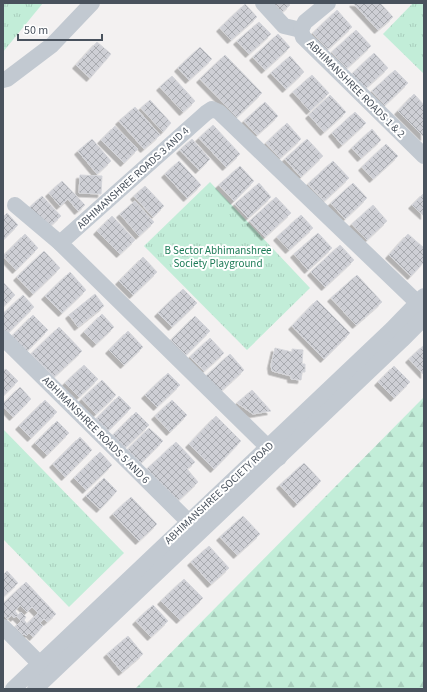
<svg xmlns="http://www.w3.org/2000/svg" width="427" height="692" font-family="'Source Sans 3',sans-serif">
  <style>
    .forest { fill: url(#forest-firs) }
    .park { fill: url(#park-tufts) }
    .building { fill: url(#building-cross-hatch); stroke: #d5d6db; fill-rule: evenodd; filter: url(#shadow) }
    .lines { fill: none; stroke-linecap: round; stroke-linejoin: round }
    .minor { stroke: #c2c9d1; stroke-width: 16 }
    .labels { text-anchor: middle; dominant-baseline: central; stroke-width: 4; stroke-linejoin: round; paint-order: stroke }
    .street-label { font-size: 11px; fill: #49525d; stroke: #fff }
    .park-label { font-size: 11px; fill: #1d7b57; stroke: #fff }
  </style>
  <defs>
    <pattern id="forest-firs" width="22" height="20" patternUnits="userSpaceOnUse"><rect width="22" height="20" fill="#c2edd8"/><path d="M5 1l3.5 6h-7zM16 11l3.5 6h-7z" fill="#a8cdbc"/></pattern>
    <pattern id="park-tufts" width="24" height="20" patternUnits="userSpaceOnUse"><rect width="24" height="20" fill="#c2edd8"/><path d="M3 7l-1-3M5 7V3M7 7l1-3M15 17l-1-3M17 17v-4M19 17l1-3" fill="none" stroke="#a8cdbc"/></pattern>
    <pattern id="building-cross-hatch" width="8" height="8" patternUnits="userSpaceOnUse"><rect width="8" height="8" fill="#cecfd5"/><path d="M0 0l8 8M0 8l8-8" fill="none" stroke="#a9abb0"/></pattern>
    <filter id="shadow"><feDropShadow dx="-3.5" dy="3.5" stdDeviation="0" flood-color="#0004"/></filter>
  </defs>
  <rect width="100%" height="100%" fill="#f3f1f1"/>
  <!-- forest -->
  <path class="forest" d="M424 397V689H135Z"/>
  <!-- park -->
  <g class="park">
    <path d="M3 3H43L3 52Z"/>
    <path d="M413 3H424V74L383 34Z"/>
    <path d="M210 182 310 288 247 350 144 246Z"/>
    <path d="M3 429 124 553 69 607 3 539Z"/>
  </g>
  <!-- building -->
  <g class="building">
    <path d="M272 3H288L290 5 281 13Z"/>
    <path d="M353 3H380L393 17 378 30Z"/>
    <path d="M245 4 257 17 231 40 220 28Z"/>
    <path d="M337 10 352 27 328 49 313 33Z"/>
    <path d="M259 22 271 34 249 54 237 41Z"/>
    <path d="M356 30 371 46 347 68 332 52Z"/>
    <path d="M278 34 290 47 265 70 253 57Z"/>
    <path d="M97 42 111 54 90 78 76 65Z"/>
    <path d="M200 47 212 59 189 80 178 68Z"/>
    <path d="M374 53 388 68 366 88 352 74Z"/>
    <path d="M225 55 262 93 237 117 200 79Z"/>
    <path d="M290 56 304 72 286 89 271 73Z"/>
    <path d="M395 70 408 83 385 105 372 91Z"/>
    <path d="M312 75 329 93 310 111 293 92Z"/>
    <path d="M172 76 195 101 183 112 160 87Z"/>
    <path d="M414 94 424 105V137L398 111Z"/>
    <path d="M330 95 346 112 324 132 309 115Z"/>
    <path d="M150 100 171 123 163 132 141 108Z"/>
    <path d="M265 102 278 116 257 135 244 121Z"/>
    <path d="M135 107 160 135 144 149 119 121Z"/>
    <path d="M355 112 366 123 342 145 332 133Z"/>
    <path d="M287 123 301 139 280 158 266 143Z"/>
    <path d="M213 125 240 154 226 167 199 138Z"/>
    <path d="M115 126 138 149 124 163 101 140Z"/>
    <path d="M372 129 381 140 361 158 352 148Z"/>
    <path d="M92 139 111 161 97 174 78 151Z"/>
    <path d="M192 139 210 159 199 170 180 150Z"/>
    <path d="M307 139 323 156 301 177 285 159Z"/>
    <path d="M386 144 398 156 373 179 362 167Z"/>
    <path d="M179 161 201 185 187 198 165 174Z"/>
    <path d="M333 161 349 178 324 201 308 184Z"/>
    <path d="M240 166 254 181 234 201 219 185Z"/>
    <path d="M80 175 102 176 101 194 79 193Z"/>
    <path d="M62 181 85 205 78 211 68 199 60 206 49 193Z"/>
    <path d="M259 183 271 197 248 218 235 204Z"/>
    <path d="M353 183 367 198 345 219 331 203Z"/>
    <path d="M145 186 164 206 153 217 134 196Z"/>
    <path d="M424 193V216L412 205Z"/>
    <path d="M42 196 61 216 48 228 29 208Z"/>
    <path d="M276 197 291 213 265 237 250 221Z"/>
    <path d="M135 201 154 222 139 236 120 214Z"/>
    <path d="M373 205 387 221 367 240 352 224Z"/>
    <path d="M7 213 18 225 3 240V217Z"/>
    <path d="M301 215 313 228 289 250 277 237Z"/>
    <path d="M112 216 135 240 120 254 97 231Z"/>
    <path d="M318 233 332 248 308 270 294 254Z"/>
    <path d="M25 234 38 248 16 270 3 256Z"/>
    <path d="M408 234 424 248V262L411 276 389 255Z"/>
    <path d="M340 245 354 260 325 287 311 272Z"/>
    <path d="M44 251 60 268 33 294 17 277Z"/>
    <path d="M143 257 157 272 133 295 119 281Z"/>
    <path d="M70 272 86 290 62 313 45 296Z"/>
    <path d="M357 275 382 302 356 325 331 298Z"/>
    <path d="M3 282 15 295 3 307Z"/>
    <path d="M183 289 197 303 172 327 158 313Z"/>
    <path d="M95 294 104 306 78 327 69 315Z"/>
    <path d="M23 295 34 307 7 334 3 330V314Z"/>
    <path d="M317 300 350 333 324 359 292 326Z"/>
    <path d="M102 314 114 327 96 344 84 332Z"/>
    <path d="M33 315 48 330 26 352 11 337Z"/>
    <path d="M195 316 210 331 186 355 171 340Z"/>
    <path d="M59 327 82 351 54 377 31 354Z"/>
    <path d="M128 331 143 347 124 365 109 350Z"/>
    <path d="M210 338 224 353 204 371 190 357Z"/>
    <path d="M424 345V375L409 359Z"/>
    <path d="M275 348 292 352V349L303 350 302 364H305V372H302L301 380 291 379V376L272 371 271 365Z"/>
    <path d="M230 354 244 370 220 392 206 376Z"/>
    <path d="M84 365 98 379 79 397 65 383Z"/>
    <path d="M394 366 410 382 394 398 378 382Z"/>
    <path d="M6 369 18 381 3 396V371Z"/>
    <path d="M168 373 180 385 157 407 145 395Z"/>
    <path d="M102 380 116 395 96 414 82 399Z"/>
    <path d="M20 387 31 399 13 417 3 406V404Z"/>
    <path d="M252 390 271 411 253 414 237 403Z"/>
    <path d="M119 396 131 408 108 431 96 419Z"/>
    <path d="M45 400 57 412 31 438 19 426Z"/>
    <path d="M172 400 187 415 170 432 155 416Z"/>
    <path d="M136 412 149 425 124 449 112 436Z"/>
    <path d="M216 416 241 441 214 469 189 444Z"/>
    <path d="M57 421 69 433 47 455 35 443Z"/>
    <path d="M149 428 163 441 141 463 127 450Z"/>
    <path d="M80 437 92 450 65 477 53 464Z"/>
    <path d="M176 442 195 462 187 469 198 482 177 502 147 469Z"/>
    <path d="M100 452 112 465 86 490 74 478Z"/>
    <path d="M304 463 321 481 297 504 280 485Z"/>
    <path d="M104 478 117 491 100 509 86 496Z"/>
    <path d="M131 497 157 524 139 541 113 514Z"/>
    <path d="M243 516 260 534 237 555 220 537Z"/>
    <path d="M209 546 229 568 211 584 191 562Z"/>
    <path d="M7 571 18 583 3 597V575Z"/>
    <path d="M184 579 203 598 180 620 161 601Z"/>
    <path d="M26 582 56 614 47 622 44 619 40 623 43 626 33 637 29 633 26 636 24 634 23 635 15 627 21 621 16 616 14 618 12 615 7 619 3 614V604ZM20 605 27 612 32 607 38 613 27 624 24 620 26 617 21 612 18 615 15 611Z"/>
    <path d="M153 605 168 621 151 637 136 621Z"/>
    <path d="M128 636 143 654 122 672 107 654Z"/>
  </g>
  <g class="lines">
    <!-- minor -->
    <g class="minor">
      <path d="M263 3 284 26 301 30"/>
      <path d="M328 3 305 22 301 30 303 37 424 156"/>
      <path d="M3 80 7 79 52 45 92 3"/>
      <path d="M15 205 60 243"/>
      <path d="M3 338 196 529"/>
      <path d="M279 458 60 243 206 113 212 109 219 112 424 309"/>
      <path d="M3 627 47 671"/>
      <path d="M13 689 392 329 424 296"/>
      <path d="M35 689 402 340 424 318"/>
    </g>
  </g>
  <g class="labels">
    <!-- street labels -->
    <g class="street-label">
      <text transform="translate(356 89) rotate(45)">ABHIMANSHREE ROADS 1 &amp; 2</text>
      <text transform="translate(133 178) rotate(-42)">ABHIMANSHREE ROADS 3 AND 4</text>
      <text transform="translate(96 430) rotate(45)">ABHIMANSHREE ROADS 5 AND 6</text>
      <text transform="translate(219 493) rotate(-43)">ABHIMANSHREE SOCIETY ROAD</text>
    </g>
    <!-- park labels -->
    <g class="park-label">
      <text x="218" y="250">B Sector Abhimanshree<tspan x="218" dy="13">Society Playground</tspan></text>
    </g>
  </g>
  <!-- border -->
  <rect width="427" height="692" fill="none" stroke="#49525d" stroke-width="8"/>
  <!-- scale -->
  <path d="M18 34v6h84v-6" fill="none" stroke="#49525d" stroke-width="2"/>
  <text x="24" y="34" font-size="12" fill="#49525d" stroke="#ffffff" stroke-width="3" paint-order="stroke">50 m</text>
</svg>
